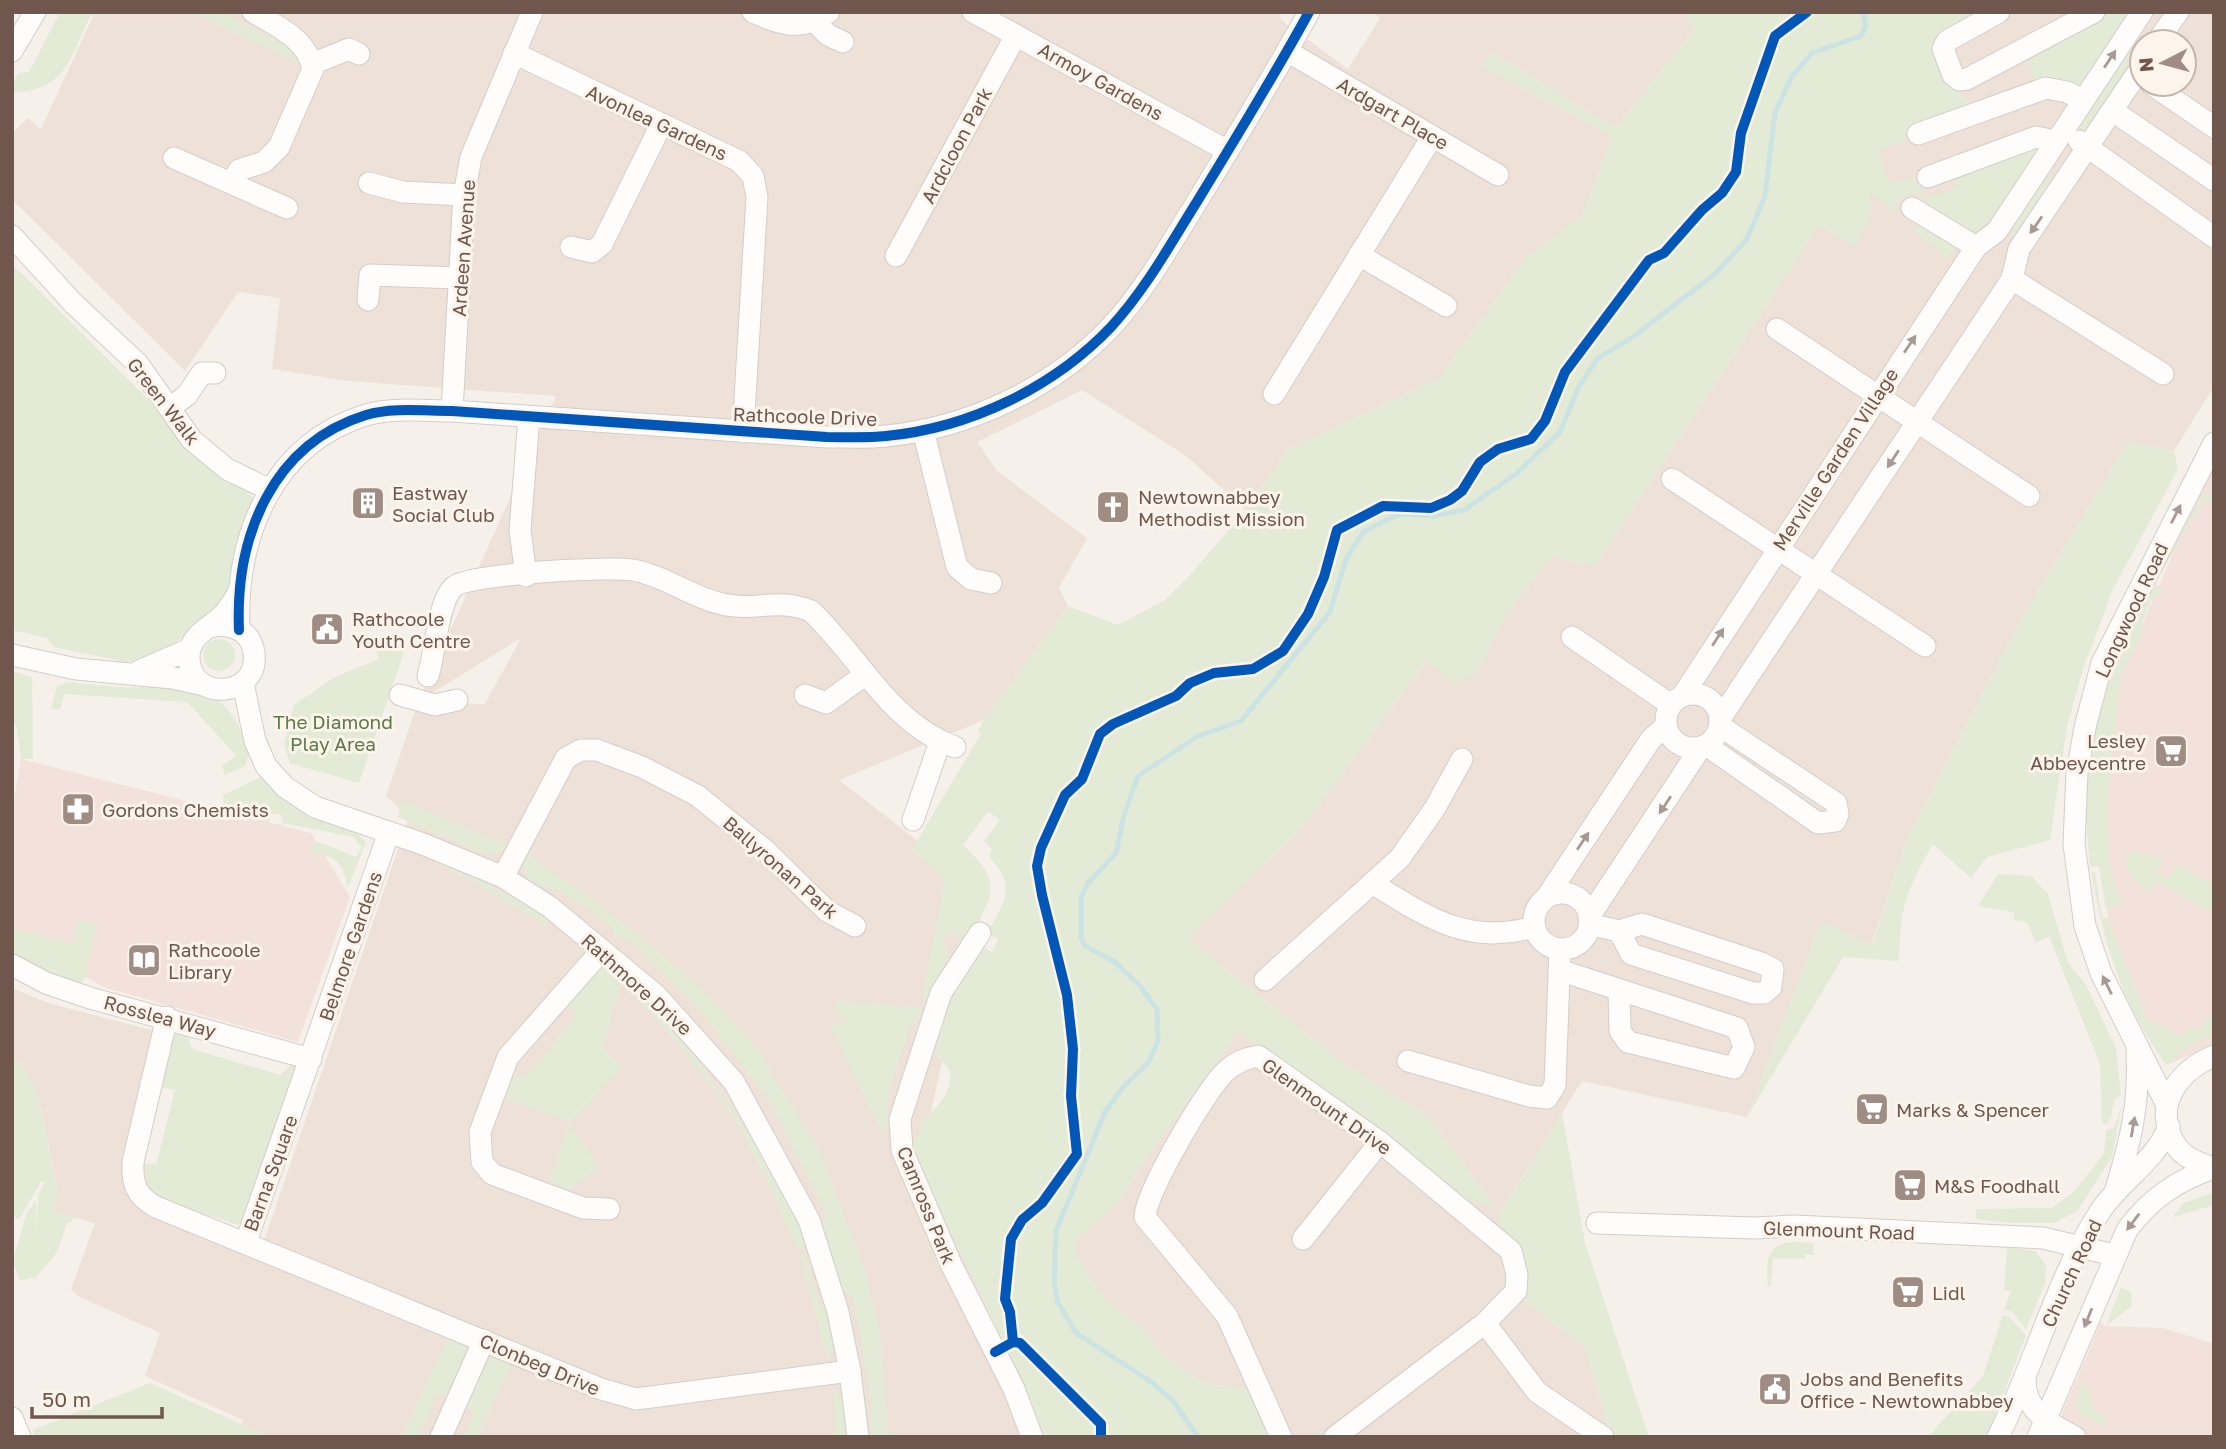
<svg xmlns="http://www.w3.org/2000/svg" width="2226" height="1449" font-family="'Golos Text',sans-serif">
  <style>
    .residential { fill: #eee2d8; fill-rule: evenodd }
    .commercial { fill: #f2e2db }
    .green { fill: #e3ead6; fill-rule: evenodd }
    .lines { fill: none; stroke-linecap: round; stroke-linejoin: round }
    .stream { stroke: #cce3e4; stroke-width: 5 }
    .minor-casing { stroke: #d4cdc8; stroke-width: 23 }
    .minor { stroke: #fefdfc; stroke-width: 21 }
    .cycleway-casing { stroke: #fdf5eb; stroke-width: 15 }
    .cycleway { stroke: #0057b8; stroke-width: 10 }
    .oneway { fill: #a99993 }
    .labels { text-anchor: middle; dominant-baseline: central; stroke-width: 6; stroke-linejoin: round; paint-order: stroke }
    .street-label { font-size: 19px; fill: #70574d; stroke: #fdf5eb }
    .poi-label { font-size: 19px; fill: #70574d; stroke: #fdf5eb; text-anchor: start }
    .park-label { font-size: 19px; fill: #5a7a49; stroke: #fdf5eb }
  </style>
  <rect width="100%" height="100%" fill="#f5f0ea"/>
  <!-- residential -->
  <g class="residential">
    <path d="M95 12H1281L1280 19 1348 69 1380 18 1371 12H1686L1693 31 1615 128 1492 52 1480 65 1612 136 1583 215 1526 257 1438 379 1288 449 1246 510 1185 455 1082 390 977 442 998 472 1087 538 1059 588 1068 606 984 720 839 780 988 895 957 990 920 1165 979 1289 1039 1437H237L243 1420 145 1376 160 1333 78 1296 71 1289 95 1223 52 1212 57 1188 38 1096 21 1061 12 1063V988L48 1003 167 1034 136 1165 152 1201 264 1241 409 817 386 796 418 702 556 396 348 381 272 369 280 298 238 292 185 371 12 199V133L28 118 41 129ZM521 638 485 704 419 702V701Z"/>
    <path d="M1962 12H2214V386L2174 451 2128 441 2021 619 1907 839 1871 945 1821 922 1747 1117 1582 1081 1497 1217 1515 1247 1526 1303 1585 1347 1611 1437H1271L1246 1389 1202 1383 1164 1354 1140 1325 1108 1302 1077 1258 1076 1240 1118 1203 1147 1156 1239 1032 1440 1190 1496 1208 1429 1117 1349 1067 1188 938 1299 832 1427 660 1476 675 1503 620 1551 557 1595 566 1819 226 1856 246 1854 135 1933 30ZM2142 42H2184V84H2142Z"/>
  </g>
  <!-- commercial -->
  <g class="commercial">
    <path d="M2214 460V1045L2166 1065 2108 919 2093 737Z"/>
    <path d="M21 759 311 833 350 897 298 1042 103 987 12 935V811Z"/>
    <path d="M2101 1322 2105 1326 2163 1328 2214 1344V1437H2052Z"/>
  </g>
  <!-- green -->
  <g class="green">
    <path d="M56 12H103L90 17C68 61 67 89 12 93V83L19 73 29 72 58 16Z"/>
    <path d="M190 12H221L294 49 301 64Z"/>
    <path d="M1686 12H2000L1940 48 1959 92 1980 112 1878 151 1888 182 1918 178 1926 199 1956 188 1952 174 2044 143 2038 160 2026 167 1994 215 1967 241 1931 214 1927 201 1914 192 1898 200 1895 212 1869 193 1872 211 1856 246 1819 226 1595 566 1551 557 1503 620 1476 675 1452 683 1426 661 1299 832 1188 938 1349 1067 1429 1117 1497 1209 1440 1190 1239 1032 1147 1156 1118 1203 1076 1240 1077 1257 1108 1302 1140 1325 1164 1354 1202 1383 1246 1389 1271 1437H1113L1101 1425V1437H1039L1033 1405 911 1149 920 1133 921 1121C936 1110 953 1092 950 1071L935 1052 943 1006 980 946 992 952 998 939 987 933C1005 901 1018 887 989 857L992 850 984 841 1000 820 988 811 963 845C1002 881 997 897 965 936L948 934 943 941C958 962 940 980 929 1000L922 999 945 879 911 851 981 734 978 731 984 720 1068 606 1118 625 1165 600 1190 575 1246 510 1288 449 1438 379 1526 257 1583 215 1612 136 1479 65 1492 52 1615 128 1693 31ZM1011 1325 1077 1397 1020 1343 1013 1342Z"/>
    <path d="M2107 12H2132L2077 88 2035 85 2028 54Z"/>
    <path d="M2127 49 2139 57 2086 139 2073 131Z"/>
    <path d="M2043 175 2051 177 2054 182 2018 240 2007 231Z"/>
    <path d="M1920 224 1958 246 1947 258 1912 230Z"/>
    <path d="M12 264 149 400 162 404 253 498 231 592 217 612 191 627 164 656 125 662 54 647 47 638 12 630Z"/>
    <path d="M2128 441 2174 451 2178 469 2113 589 2083 669 2067 726 2050 840 1987 857 1971 878 1933 844C1906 891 1900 906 1899 961L1843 957 1747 1117 1821 921 1872 945 1907 839 2021 619Z"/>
    <path d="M2204 492 2210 495 2212 501 2210 504 2203 502 2155 583 2164 591 2150 602 2142 623V634L2120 677 2106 815 2111 875 2124 903 2106 910 2099 866 2090 867 2086 818 2089 759 2093 732 2115 652Z"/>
    <circle cx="219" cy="655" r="16"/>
    <path d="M391 639 403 643 405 649 359 783 290 763 284 744 294 705 335 677 379 659 375 647Z"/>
    <path d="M12 671 32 677 33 759H21L16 724H12Z"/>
    <path d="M70 682C94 685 117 688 141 687 150 687 159 683 168 683 215 684 236 712 250 752L245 766 225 775 222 766 236 755 187 702 64 694 60 709H51L57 686Z"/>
    <path d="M271 772 349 826 366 842 348 887C344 865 335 853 311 854V846L319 842 356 857 362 847 353 837 283 823 281 814H270V824L225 818 223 795Z"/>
    <path d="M401 800 495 840 509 844 502 851 484 854 398 817Z"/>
    <path d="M520 849 605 908 702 988 758 1049 822 1155 865 1271 880 1333 889 1437H872L870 1391 853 1298 840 1288 823 1233 825 1211 771 1104 699 1009 632 942 615 937 610 926 558 889C534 891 519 871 520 849Z"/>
    <path d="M2135 852 2164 859 2157 872 2169 879 2177 865 2214 884V901L2208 911 2156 881 2150 893C2138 885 2128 875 2124 860L2126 856Z"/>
    <path d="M444 856 464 871 529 907 536 905 551 916 545 925 461 875 439 866Z"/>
    <path d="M2091 872H2095L2102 918H2108L2147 1019 2182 1037 2189 1026 2200 1031 2214 1008V1033L2188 1046 2166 1065C2120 999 2106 950 2091 872Z"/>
    <path d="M1998 874 2031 876 2048 894 2068 963 2086 985 2116 1048 2121 1095 2114 1100 2111 1118 2106 1125 2102 1121 2100 1064 2049 936 2036 943 2027 922 2014 920V912L1978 906Z"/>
    <path d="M79 920 91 922 97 927 85 978 79 984 69 983 12 953V929L73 943Z"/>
    <path d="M605 965 654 1003 653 1009 684 1044H690L695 1050 694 1054 746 1131 753 1132 797 1219 807 1245 797 1249C755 1141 705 1065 621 984L603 1048 623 1066 571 1122 500 1097 512 1069 524 1079 576 1015 566 1004 594 971Z"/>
    <path d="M837 1000 922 1008 920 1017 910 1028 888 1095V1124L883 1134 830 1026 847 1022 835 1009Z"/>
    <path d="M186 1031 192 1049 280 1075 293 1063 297 1078 247 1217 238 1225 155 1198 140 1183 133 1162 156 1165 175 1090 152 1086 175 1033Z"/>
    <path d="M21 1060 37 1093 57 1189 52 1211 73 1217 72 1222 67 1223 57 1252 34 1280 33 1277 20 1281 13 1261 26 1215 36 1200V1236L38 1195 45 1181 41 1182 19 1219 12 1216V1063Z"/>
    <path d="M2122 1104 2112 1157 2078 1210 2055 1223H2010L1976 1219V1209L2052 1208 2074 1192 2104 1153 2106 1130 2114 1128Z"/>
    <path d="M1562 1113 1585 1243 1649 1437H1611L1585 1347 1526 1303 1515 1247 1497 1218Z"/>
    <path d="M569 1124 600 1168 562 1195 547 1189Z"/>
    <path d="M2214 1192V1205L2173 1217 2184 1203Z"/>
    <path d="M1790 1242 1814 1243 1813 1255 1805 1254V1259L1773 1258 1771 1286H1768C1767 1263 1764 1247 1790 1242Z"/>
    <path d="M2007 1247 2035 1251 2046 1265 2045 1284 2026 1329 2011 1311 2004 1310 2011 1291 2004 1290Z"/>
    <path d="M809 1252 806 1258 820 1305 826 1307 835 1344 828 1361 800 1254Z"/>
    <path d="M2121 1287 2131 1292 2132 1306 2106 1326Z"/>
    <path d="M2003 1315 2009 1317 2026 1335 1987 1437H1928L1983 1376Z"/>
    <path d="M448 1337 462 1343 469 1354 451 1397 437 1395 418 1437H402Z"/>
    <path d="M492 1356 511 1364 478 1437H464L475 1412 466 1404 486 1359Z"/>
    <path d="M2084 1378 2094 1411 2107 1416 2105 1427 2080 1416 2076 1402Z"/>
    <path d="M150 1383 270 1437H35L33 1430Z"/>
    <path d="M833 1387 844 1400 845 1437H836Z"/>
  </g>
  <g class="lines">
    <!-- stream -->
    <path class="stream" d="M1198 1437 1173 1401 1150 1381 1076 1333 1058 1303 1054 1282 1056 1231 1105 1112 1124 1086 1148 1063 1158 1041 1157 1009 1140 986 1115 962 1085 946 1081 937V897L1088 883 1116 853 1124 815 1138 776 1198 736 1241 721 1330 612 1346 559 1364 531 1399 514 1434 516 1464 510 1516 474 1560 432 1578 388 1597 359 1634 336 1715 274 1747 239 1765 196 1775 112 1793 75 1812 53 1861 36 1866 26 1863 12"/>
    <!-- minor casing -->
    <g class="minor-casing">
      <g id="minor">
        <path d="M753 12C783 25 801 32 829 12"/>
        <path d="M973 12 1228 151"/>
        <path d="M1999 12 1947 41 1943 49 1953 75 1959 80 1967 79 2094 12"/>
        <path d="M815 22 828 35 843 42"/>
        <path d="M2157 42 2178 12"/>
        <path d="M12 51 35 12"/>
        <path d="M1287 51 1498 175"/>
        <path d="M514 53 739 161 753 176 757 197 743 432"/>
        <path d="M312 64 349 49 359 54"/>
        <path d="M2151 84 2214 127"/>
        <path d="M2113 111 2214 180"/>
        <path d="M1918 134 2046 88 2067 92 2083 100"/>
        <path d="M2079 141 2214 237"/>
        <path d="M174 158 287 208"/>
        <path d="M1928 177 2036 137 2055 141"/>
        <path d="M232 182 239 170 264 162 279 147 313 69C307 39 277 26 253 12"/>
        <path d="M369 183 403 192 464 195"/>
        <path d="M1912 208 1976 247"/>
        <path d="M12 236 73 303 138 364 192 440 227 469 268 489"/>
        <path d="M571 247 592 252 602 244 661 125"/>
        <path d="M1359 255 1446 306"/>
        <path d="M896 256 1016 35"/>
        <path d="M2012 279 2163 374"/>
        <path d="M368 300 370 275 460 278"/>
        <path d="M1777 329 2029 496"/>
        <path d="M1274 394 1432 137"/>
        <path d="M170 408 187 395 202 373H215"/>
        <path d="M452 411 464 195 471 157 532 12"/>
        <path d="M923 430 957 567 971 579 991 583"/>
        <path d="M1672 479 1925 646"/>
        <path d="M526 576 520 530 529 417"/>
        <path d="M210 627C230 622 251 630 254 653 260 698 190 703 189 658 188 635 211 628 224 614 230 607 235 599 239 591"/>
        <path d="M239 630C235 537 272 444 366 415 393 407 424 411 452 411L827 437C847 437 867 438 886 436 969 428 1053 388 1111 327 1146 289 1171 243 1198 200 1236 138 1274 76 1309 12"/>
        <path d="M1572 637 1671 705"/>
        <path d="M12 655 76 669 173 678 204 685"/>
        <path d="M139 671 190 649"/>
        <path d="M428 676C435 655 438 598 455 586 470 574 610 566 633 570 665 576 691 597 722 604 754 612 778 597 811 611 859 656 890 724 955 747"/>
        <path d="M243 683 255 741 266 766 285 787 315 807 423 844 503 877 550 907 656 995 734 1082 809 1220 838 1312 850 1371 858 1437"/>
        <circle cx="1693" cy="721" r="27"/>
        <path d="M400 695 435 705 457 700"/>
        <path d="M805 695 826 703 866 674"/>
        <path d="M1683 695 1976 247 1997 231 2142 12"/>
        <path d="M1720 719 2012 279 2019 249 2142 66"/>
        <path d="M1706 745 1818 823 1835 821 1838 814 1836 803 1720 726"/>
        <path d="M913 820 940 742"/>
        <path d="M503 877 566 758 581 750H597L642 767 698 796 766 851 827 911 855 926"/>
        <path d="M1372 883C1427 917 1468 946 1534 927"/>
        <circle cx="1562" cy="921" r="28"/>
        <path d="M1546 898 1651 739 1666 726"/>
        <path d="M1589 917 1701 747"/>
        <path d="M1589 924 1619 931 1642 924 1761 963 1773 969 1771 987 1764 993H1753L1631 954 1619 931"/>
        <path d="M980 933 941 993 900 1119 902 1150 951 1264 1014 1389 1032 1437"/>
        <path d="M602 950 508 1057 480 1132 482 1162 492 1174 583 1208 609 1209"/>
        <path d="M12 965 46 983 90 998 311 1059"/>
        <path d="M1559 970 1737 1028 1744 1047 1734 1068 1628 1042 1620 1031 1619 991"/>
        <path d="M1265 980 1400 858 1435 808 1462 759"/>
        <path d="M167 1017 133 1162C132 1184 136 1196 156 1207L601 1389 636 1399 850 1371"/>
        <path d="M1408 1061 1529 1096 1547 1098 1555 1085 1560 949"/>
        <path d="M2167 1105 2101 973 2085 926 2074 844 2077 772 2086 723 2102 663 2214 443"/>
        <path d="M2212 1168C2199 1163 2182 1157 2175 1144 2152 1106 2178 1071 2214 1056"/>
        <path d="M2115 1192C2130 1144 2140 1102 2137 1052"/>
        <path d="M1597 1223 1754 1228 1794 1226 2043 1238 2114 1255"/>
        <path d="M1303 1239 1380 1142"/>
        <path d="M246 1242 389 832"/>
        <path d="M1485 1323 1537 1392 1603 1437"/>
        <path d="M2025 1376C2023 1410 2048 1423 2075 1437"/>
        <path d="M12 1418 20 1437"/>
        <path d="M441 1437 484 1340"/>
        <path d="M1281 1437 1227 1316 1145 1217C1146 1192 1205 1091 1225 1072 1236 1062 1244 1059 1258 1056L1380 1142 1511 1251 1517 1275 1516 1291 1485 1323 1335 1437"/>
        <path d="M1998 1437C2035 1364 2055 1282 2099 1213 2120 1180 2154 1164 2169 1126"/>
        <path d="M2038 1437 2127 1230C2150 1199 2177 1180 2214 1168"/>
      </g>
    </g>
    <!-- minor -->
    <use href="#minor" class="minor"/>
    <!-- cycleway casing -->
    <g class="cycleway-casing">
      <g id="cycleway">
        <path d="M239 630C235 537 272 444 366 415 393 407 424 411 452 411L827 437C847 437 867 438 886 436 969 428 1053 388 1111 327 1146 289 1171 243 1198 200 1236 138 1274 76 1309 12"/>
        <path d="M1013 1342 1010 1312 1005 1299 1011 1239 1022 1220 1042 1203 1077 1154 1071 1096 1073 1049 1067 995 1042 895 1037 866 1041 848 1065 795 1082 779 1100 734 1113 724 1176 696 1190 683 1214 673 1253 669 1283 651 1308 614 1324 577 1337 530 1383 506 1431 508 1450 500 1462 491 1480 462 1498 449 1531 439 1545 421 1565 372 1649 260 1664 253 1702 210 1722 193 1736 172 1741 133 1775 36 1807 12"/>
        <path d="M995 1352 1013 1342 1020 1343 1101 1424V1437"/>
      </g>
    </g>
    <!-- cycleway -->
    <use href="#cycleway" class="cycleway"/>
  </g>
  <!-- one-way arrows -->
  <defs><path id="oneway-solid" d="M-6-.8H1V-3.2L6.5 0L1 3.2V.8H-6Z" transform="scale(1.75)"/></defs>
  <g class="oneway">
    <use href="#oneway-solid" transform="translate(2110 59) rotate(-56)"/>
    <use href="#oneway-solid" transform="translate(2036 225) rotate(125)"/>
    <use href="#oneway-solid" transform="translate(1910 344) rotate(-56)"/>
    <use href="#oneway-solid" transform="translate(1893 459) rotate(123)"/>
    <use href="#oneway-solid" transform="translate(2176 514) rotate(-63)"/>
    <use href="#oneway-solid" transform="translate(1718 637) rotate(-57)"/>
    <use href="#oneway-solid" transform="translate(1665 805) rotate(124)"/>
    <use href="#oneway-solid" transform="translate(1583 841) rotate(-56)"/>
    <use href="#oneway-solid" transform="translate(2107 985) rotate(-116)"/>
    <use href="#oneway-solid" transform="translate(2133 1127) rotate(-80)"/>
    <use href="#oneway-solid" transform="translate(2133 1222) rotate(127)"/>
    <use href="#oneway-solid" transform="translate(2088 1318) rotate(112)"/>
  </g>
  <!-- icons -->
  <defs>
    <g id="building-square" transform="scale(1.75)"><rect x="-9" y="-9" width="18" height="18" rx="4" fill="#9f8d84" stroke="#fdf5eb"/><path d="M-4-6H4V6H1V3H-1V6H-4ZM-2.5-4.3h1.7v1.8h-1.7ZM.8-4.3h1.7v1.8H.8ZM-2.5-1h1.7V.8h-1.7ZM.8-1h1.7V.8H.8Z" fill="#fff"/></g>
    <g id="church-square" transform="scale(1.75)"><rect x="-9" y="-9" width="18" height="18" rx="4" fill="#9f8d84" stroke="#fdf5eb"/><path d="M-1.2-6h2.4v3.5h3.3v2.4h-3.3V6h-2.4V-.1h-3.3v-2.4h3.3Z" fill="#fff"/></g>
    <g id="civic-square" transform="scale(1.75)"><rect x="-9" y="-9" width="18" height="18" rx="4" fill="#9f8d84" stroke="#fdf5eb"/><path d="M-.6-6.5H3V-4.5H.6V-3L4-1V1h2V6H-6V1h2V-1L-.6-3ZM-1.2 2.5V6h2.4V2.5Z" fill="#fff"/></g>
    <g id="supermarket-square" transform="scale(1.75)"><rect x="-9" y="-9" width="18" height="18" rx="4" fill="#9f8d84" stroke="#fdf5eb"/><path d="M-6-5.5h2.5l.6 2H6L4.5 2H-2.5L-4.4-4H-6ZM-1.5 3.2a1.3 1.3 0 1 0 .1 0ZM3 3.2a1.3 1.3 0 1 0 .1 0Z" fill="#fff"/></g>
    <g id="pharmacy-square" transform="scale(1.75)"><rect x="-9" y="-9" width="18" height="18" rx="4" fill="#9f8d84" stroke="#fdf5eb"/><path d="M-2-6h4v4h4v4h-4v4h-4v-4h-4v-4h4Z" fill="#fff"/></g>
    <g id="library-square" transform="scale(1.75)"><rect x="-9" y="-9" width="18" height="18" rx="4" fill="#9f8d84" stroke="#fdf5eb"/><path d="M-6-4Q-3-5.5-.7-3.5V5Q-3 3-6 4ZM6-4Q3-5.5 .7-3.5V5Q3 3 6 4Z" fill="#fff"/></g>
  </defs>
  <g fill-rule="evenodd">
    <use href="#building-square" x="368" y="503"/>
    <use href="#church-square" x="1113" y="507"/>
    <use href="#civic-square" x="327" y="629"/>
    <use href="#supermarket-square" x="2171" y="751"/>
    <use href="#pharmacy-square" x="78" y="809"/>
    <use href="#library-square" x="144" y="960"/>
    <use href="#supermarket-square" x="1872" y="1109"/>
    <use href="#supermarket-square" x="1910" y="1185"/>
    <use href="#supermarket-square" x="1908" y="1292"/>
    <use href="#civic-square" x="1775" y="1389"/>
  </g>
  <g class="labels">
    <!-- street labels -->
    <g class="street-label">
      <text transform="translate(1101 81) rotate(29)">Armoy Gardens</text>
      <text transform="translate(1393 113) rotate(30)">Ardgart Place</text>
      <text transform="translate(657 122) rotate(25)">Avonlea Gardens</text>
      <text transform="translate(956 145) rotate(-62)">Ardcloon Park</text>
      <text transform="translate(463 248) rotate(-86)">Ardeen Avenue</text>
      <text transform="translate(164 401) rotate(52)">Green Walk</text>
      <text transform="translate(805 416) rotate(2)">Rathcoole Drive</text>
      <text transform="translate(1835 459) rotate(-57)">Merville Garden Village</text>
      <text transform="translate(2131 610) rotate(-65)">Longwood Road</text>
      <text transform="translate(781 867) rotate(41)">Ballyronan Park</text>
      <text transform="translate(350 946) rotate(-71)">Belmore Gardens</text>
      <text transform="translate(637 984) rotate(42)">Rathmore Drive</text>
      <text transform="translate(160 1016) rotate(15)">Rosslea Way</text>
      <text transform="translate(1327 1106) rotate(35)">Glenmount Drive</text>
      <text transform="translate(270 1173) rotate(-70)">Barna Square</text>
      <text transform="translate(927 1205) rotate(68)">Camross Park</text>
      <text transform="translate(1839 1230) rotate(2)">Glenmount Road</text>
      <text transform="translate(2071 1273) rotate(-65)">Church Road</text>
      <text transform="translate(540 1364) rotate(23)">Clonbeg Drive</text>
    </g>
    <!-- poi labels -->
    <g class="poi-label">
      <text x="392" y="492">Eastway<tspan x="392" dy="22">Social Club</tspan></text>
      <text x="1138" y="496">Newtownabbey<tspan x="1138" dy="22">Methodist Mission</tspan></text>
      <text x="352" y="618">Rathcoole<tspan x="352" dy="22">Youth Centre</tspan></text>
      <text x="2146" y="740" text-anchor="end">Lesley<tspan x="2146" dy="22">Abbeycentre</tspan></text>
      <text x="102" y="809">Gordons Chemists</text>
      <text x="168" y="949">Rathcoole<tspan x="168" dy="22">Library</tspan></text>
      <text x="1896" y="1109">Marks &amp; Spencer</text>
      <text x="1934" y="1185">M&amp;S Foodhall</text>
      <text x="1932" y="1292">Lidl</text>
      <text x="1800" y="1378">Jobs and Benefits<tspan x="1800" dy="22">Office - Newtownabbey</tspan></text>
    </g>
    <!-- park labels -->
    <g class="park-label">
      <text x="333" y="721">The Diamond<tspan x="333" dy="22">Play Area</tspan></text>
    </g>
  </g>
  <!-- border -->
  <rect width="2226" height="1449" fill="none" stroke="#70574d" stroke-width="28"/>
  <!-- north arrow -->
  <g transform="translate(2163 63) rotate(264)"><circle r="33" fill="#fdf5eb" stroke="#c5b6ac" stroke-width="2"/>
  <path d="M0-5L12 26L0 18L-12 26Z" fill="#9f8d84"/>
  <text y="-10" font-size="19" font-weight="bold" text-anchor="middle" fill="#70574d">N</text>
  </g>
  <!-- scale -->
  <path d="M32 1407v10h130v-10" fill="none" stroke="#70574d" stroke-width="3.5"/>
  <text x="42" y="1407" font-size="21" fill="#70574d" stroke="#fdf5eb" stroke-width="5" paint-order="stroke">50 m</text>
</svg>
